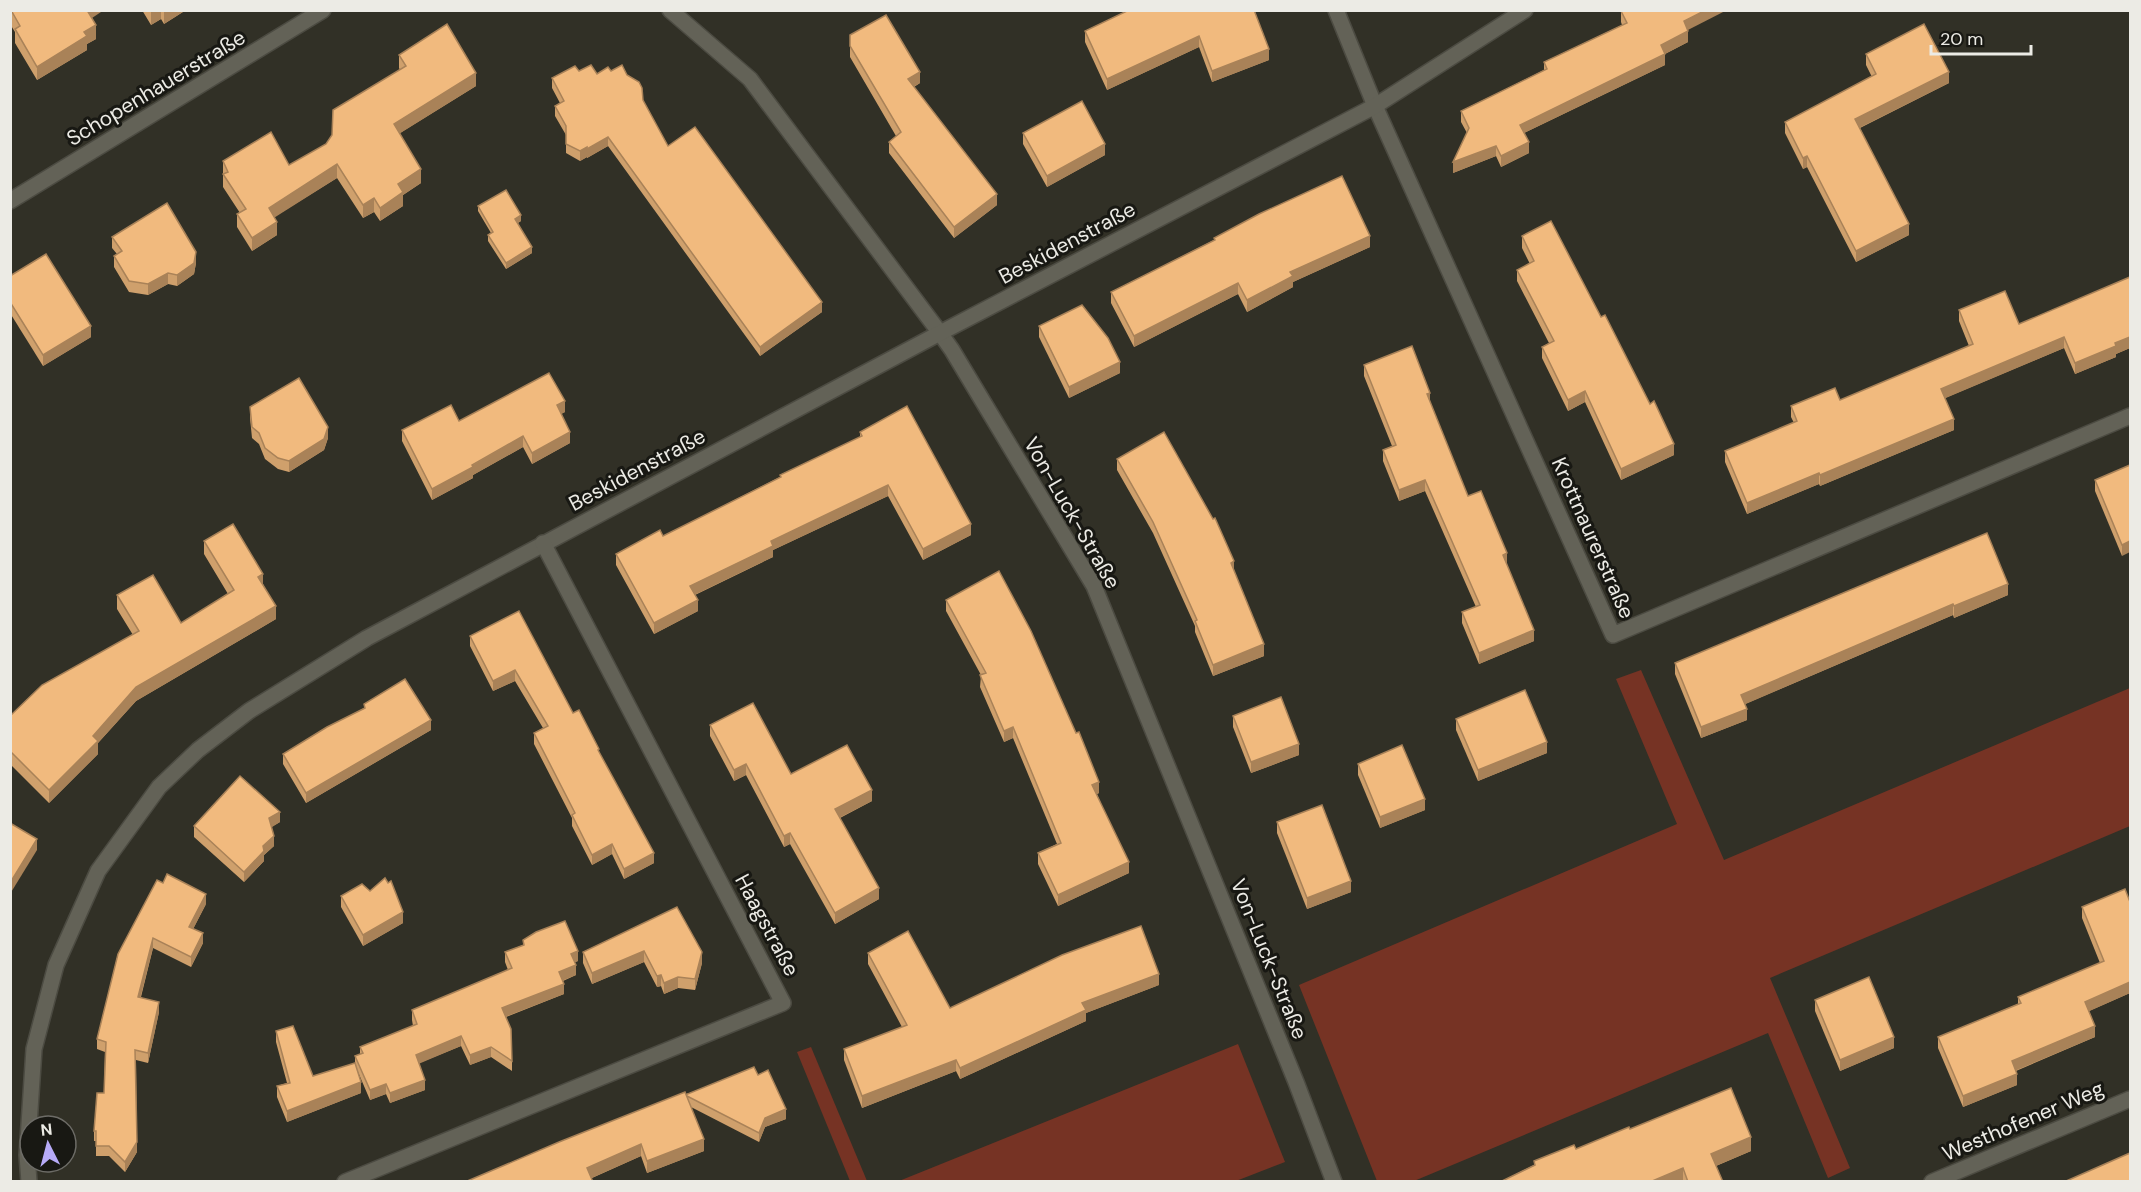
<svg xmlns="http://www.w3.org/2000/svg" width="2141" height="1192" font-family="'DM Sans',sans-serif">
  <style>
    .green { fill: #763324 }
    .lines { fill: none; stroke-linecap: round; stroke-linejoin: round }
    .street-casing { stroke: #4c4b42; stroke-width: 18 }
    .street { stroke: #636257; stroke-width: 15 }
    .wall { fill: #cfa06c }
    .shaded-wall { fill: #a98258 }
    .building { fill: #f1ba7e; stroke: #a98258; stroke-width: 1.5 }
    .labels { text-anchor: middle; dominant-baseline: central; stroke-width: 6; stroke-linejoin: round; paint-order: stroke }
    .street-label { font-size: 21px; fill: #ecebe5; stroke: #181813 }
  </style>
  <rect width="100%" height="100%" fill="#313026"/>
  <!-- green -->
  <g class="green">
    <path d="M1641 670 1724 860 2130 688V826L1770 978 1850 1168 1828 1178 1768 1033 1414 1181H1377L1299 985 1677 824 1616 679Z"/>
    <path d="M1238 1044 1285 1162 1236 1181H899Z"/>
    <path d="M811 1047 867 1181H850L797 1052Z"/>
  </g>
  <g class="lines">
    <!-- street casing -->
    <g class="street-casing">
      <g id="street">
        <path d="M670 10 750 79 940 333 952 350 1094 586 1296 1082 1334 1182"/>
        <path d="M1336 10 1375 106 1613 635 2130 416"/>
        <path d="M10 201 323 10"/>
        <path d="M29 1182 27 1155 34 1049 56 965 98 871 159 787 198 750 249 711 367 638 940 333 1375 106 1525 10"/>
        <path d="M345 1182 783 1003 543 543"/>
        <path d="M1932 1182 2130 1099"/>
      </g>
    </g>
    <!-- street -->
    <use href="#street" class="street"/>
  </g>
  <!-- wall -->
  <g class="wall">
    <path d="M10 10 92 18 96 39 87 44V50L37 80 15 43V32L10 24Z"/>
    <path d="M142 10H186L164 24 161 19 151 25Z"/>
    <path d="M1129 10 1269 60 1212 82 1199 47 1107 90 1085 42V31Z"/>
    <path d="M1621 11 1688 30V42L1665 54V65L1524 133 1529 153 1501 167 1496 156 1453 173 1467 133 1461 122V111L1544 70V62L1622 25 1621 22Z"/>
    <path d="M850 35 920 83 914 87 997 205 954 238 889 153V142L896 136 850 57Z"/>
    <path d="M1866 54 1949 83 1860 128 1909 235 1856 262 1807 167 1803 169 1785 133V122L1872 77 1866 65Z"/>
    <path d="M399 55 476 86 400 133 421 183 403 195V206L380 221 374 212 363 218 337 178 274 217 277 235 252 251 237 227V214L240 213 223 187V161L289 165 326 144 332 135 400 70 399 68Z"/>
    <path d="M579 71 597 74 611 71 643 100 668 146 822 312 760 356 608 146 587 158V157L580 161 566 153V135L555 116V106L560 103 552 88V78Z"/>
    <path d="M1023 133 1105 155 1047 187 1023 144Z"/>
    <path d="M478 206 521 221 518 223 532 253 506 269 488 241V235L491 233 478 211Z"/>
    <path d="M1522 236 1601 317 1674 455 1621 480 1585 402 1568 411 1542 358V347L1549 343 1517 281V270L1530 264 1522 248Z"/>
    <path d="M112 237 196 263 194 274 177 286 168 284 148 295 129 292 114 267V256L117 254 112 248Z"/>
    <path d="M1214 238 1370 247 1293 282V287L1247 312 1238 294 1134 347 1111 303V292L1214 240Z"/>
    <path d="M10 276 91 337 43 366 10 313Z"/>
    <path d="M2130 277V348L2116 354V357L2075 374 2064 348 1945 398 1954 430 1820 486 1819 484 1747 514 1725 462V451L1794 423 1791 417V406L1840 400 1969 346 1959 321V310L2019 324Z"/>
    <path d="M1039 326 1120 373 1069 398 1039 337Z"/>
    <path d="M1364 365 1430 403 1468 496 1507 564V565L1534 641 1479 664 1462 623V612L1476 607 1425 491 1399 501 1383 461V450L1392 446 1364 376Z"/>
    <path d="M250 407 328 438 324 450 289 472 278 469 265 459 259 444 252 438 250 418Z"/>
    <path d="M565 412 561 414 570 443 532 464 523 447 473 475V478L432 500 402 441V430L459 421Z"/>
    <path d="M860 432 971 535 923 560 888 496 773 550V557L695 595 698 611 654 634 616 565V554L663 536 780 477V475L860 437Z"/>
    <path d="M1117 459 1234 571 1264 656 1213 676 1195 632V626L1153 533 1117 470Z"/>
    <path d="M2130 465 2122 556 2095 491V480Z"/>
    <path d="M1987 533 2008 595 1954 618 1953 615 1745 704 1747 720 1701 738 1675 674V663Z"/>
    <path d="M204 541 263 584 276 619 136 701 98 743V754L49 803 10 764V716L133 635 117 609V595L181 623 228 594 204 554Z"/>
    <path d="M946 600 1099 793 1097 794 1129 873 1058 906 1038 864V853L1057 844 1013 738 1004 742 980 687 981 675 946 611Z"/>
    <path d="M470 636 573 713 599 752 654 863 624 879 612 854 592 865 572 826V818L534 744V733L543 728 515 681 493 691 470 646Z"/>
    <path d="M364 704 431 730 306 803 283 764V754L364 708Z"/>
    <path d="M1233 716 1299 755 1251 773 1233 727Z"/>
    <path d="M1456 719 1547 753 1478 781 1456 730Z"/>
    <path d="M710 725 791 774 872 801 840 818 879 899 835 924 790 844 784 847 746 775 734 781 710 736Z"/>
    <path d="M1358 764 1425 810 1380 828 1358 775Z"/>
    <path d="M280 822 271 827 274 846 264 855V861L244 882 194 837V826Z"/>
    <path d="M1277 822 1351 892 1307 909 1277 833Z"/>
    <path d="M341 896 403 923 363 946 341 907Z"/>
    <path d="M2130 902V993L2089 1011 2095 1037 2016 1071 2017 1085 1963 1107 1938 1048V1037L2018 1004V997L2100 963 2082 918V907Z"/>
    <path d="M206 904 193 929 203 943 191 967 153 948 141 997 159 1012 148 1063 136 1060 137 1152 125 1172 109 1156H96V1141H94V1131L104 1093 105 1052 97 1049V1039L118 954Z"/>
    <path d="M677 907 702 963 695 990 678 988 664 994 661 986 657 987 644 962 592 984 583 963V952Z"/>
    <path d="M523 940 578 961 575 962 576 975 563 981 564 994 506 1017 512 1061V1071L491 1057 470 1065 461 1046 419 1063 425 1090 390 1103 386 1094 370 1100 358 1072 361 1093 287 1122 277 1097V1086L287 1083 276 1042V1031L313 1076 355 1064V1056L360 1054V1047L413 1026 412 1020V1010L508 970 505 962V952L523 945Z"/>
    <path d="M868 953 950 1008 1159 985 1086 1013V1021L960 1079 956 1071 862 1108 844 1060V1049L902 1027 868 964Z"/>
    <path d="M1815 1000 1894 1048 1840 1071 1815 1011Z"/>
    <path d="M758 1075 786 1119 765 1127 759 1142 691 1107 704 1151 647 1173 641 1156 592 1178 465 1182 686 1094Z"/>
    <path d="M1630 1129 1751 1151 1716 1166 1723 1182H1500L1534 1165V1161L1576 1149Z"/>
  </g>
  <!-- shaded-wall -->
  <g class="shaded-wall">
    <path d="M86 10H104L86 22Z"/>
    <path d="M152 10H161V19L151 25V11Z"/>
    <path d="M164 10H186L164 24Z"/>
    <path d="M1706 10H1727L1684 32V21Z"/>
    <path d="M96 25V39L87 44V50L37 80V67L84 32Z"/>
    <path d="M1688 31V42L1661 56V45Z"/>
    <path d="M1199 36V47L1107 90V79Z"/>
    <path d="M1269 49V60L1212 82V71Z"/>
    <path d="M1665 54V65L1520 135V125Z"/>
    <path d="M920 72V83L908 90V79Z"/>
    <path d="M1949 72V83L1855 130V119Z"/>
    <path d="M476 73V86L394 137V124Z"/>
    <path d="M608 137V146L587 158V149Z"/>
    <path d="M1529 142V153L1501 167V156Z"/>
    <path d="M1105 144V155L1047 187V176Z"/>
    <path d="M1496 146V156L1453 173V162Z"/>
    <path d="M587 147V157L580 161V151Z"/>
    <path d="M1807 156V167L1803 169V158Z"/>
    <path d="M337 164V178L269 221V208Z"/>
    <path d="M421 169V183L403 195V206L380 221V208L398 184Z"/>
    <path d="M997 194V205L954 238V227Z"/>
    <path d="M374 198V212L363 218V205Z"/>
    <path d="M521 215V221L515 224V219Z"/>
    <path d="M277 222V235L252 251V238Z"/>
    <path d="M1909 224V235L1856 262V251Z"/>
    <path d="M1370 236V247L1293 282V287L1247 312V300L1290 272Z"/>
    <path d="M532 247V253L506 269V263Z"/>
    <path d="M196 252V263L194 274 177 286V275Z"/>
    <path d="M168 273V284L148 295V284Z"/>
    <path d="M1238 283V294L1134 347V336Z"/>
    <path d="M822 302V312L760 356V347Z"/>
    <path d="M91 326V337L43 366V355Z"/>
    <path d="M2064 337V348L1941 400V389Z"/>
    <path d="M2130 337V348L2116 354V357L2075 374V363L2115 343Z"/>
    <path d="M1120 362V373L1069 398V387Z"/>
    <path d="M1585 391V402L1568 411V400Z"/>
    <path d="M1430 393V404L1427 394Z"/>
    <path d="M565 401V412L557 416V405Z"/>
    <path d="M1954 419V430L1820 486V475Z"/>
    <path d="M328 427V438L324 450 289 472V461Z"/>
    <path d="M570 432V443L532 464V453Z"/>
    <path d="M523 436V447L473 475V478L432 500V489Z"/>
    <path d="M1674 444V455L1621 480V469Z"/>
    <path d="M1819 473V484L1747 514V503Z"/>
    <path d="M1425 480V491L1399 501V490Z"/>
    <path d="M888 485V496L773 550V557L690 597V586L771 541Z"/>
    <path d="M971 524V535L923 560V549Z"/>
    <path d="M2130 541V552L2122 556V545Z"/>
    <path d="M1507 553V564L1503 566V555Z"/>
    <path d="M1234 561V572L1231 563Z"/>
    <path d="M263 574V587L258 577Z"/>
    <path d="M2008 584V595L1954 618V606Z"/>
    <path d="M698 600V611L654 634V623Z"/>
    <path d="M1953 604V615L1741 706V695Z"/>
    <path d="M276 606V619L136 701 98 743V754L49 803V790L93 736 136 687Z"/>
    <path d="M1534 630V641L1479 664V653Z"/>
    <path d="M1264 644V656L1213 676V665Z"/>
    <path d="M515 670V681L493 691V681Z"/>
    <path d="M1747 709V720L1701 738V727Z"/>
    <path d="M431 720V730L306 803V793Z"/>
    <path d="M1013 727V738L1004 742V731Z"/>
    <path d="M1547 742V753L1478 781V770Z"/>
    <path d="M1299 744V755L1251 773V762Z"/>
    <path d="M746 764V775L734 781V770Z"/>
    <path d="M1099 782V793L1092 796V785Z"/>
    <path d="M872 790V801L835 820V809Z"/>
    <path d="M1425 799V810L1380 828V817Z"/>
    <path d="M280 812V822L269 829V818Z"/>
    <path d="M790 833V844L784 847V836Z"/>
    <path d="M274 836V846L264 855V861L244 882V872L263 846Z"/>
    <path d="M37 839V850L10 894V883Z"/>
    <path d="M612 844V854L592 865V855Z"/>
    <path d="M654 853V863L624 879V869Z"/>
    <path d="M1129 862V873L1058 906V895Z"/>
    <path d="M1351 881V892L1307 909V898Z"/>
    <path d="M879 888V899L835 924V913Z"/>
    <path d="M206 894V904L189 937V927Z"/>
    <path d="M403 912V923L363 946V935Z"/>
    <path d="M203 933V943L191 967V957Z"/>
    <path d="M153 938V948L138 1007V997Z"/>
    <path d="M578 951V961L571 964V954Z"/>
    <path d="M644 951V962L592 984V973Z"/>
    <path d="M702 952V963L695 990V979Z"/>
    <path d="M576 965V975L559 982V972Z"/>
    <path d="M1159 974V985L1086 1013V1021L960 1079V1068L1082 1003Z"/>
    <path d="M661 975V986L657 987V976Z"/>
    <path d="M678 977V988L664 994V983Z"/>
    <path d="M2130 982V993L2085 1013V1002Z"/>
    <path d="M564 984V994L502 1018V1008Z"/>
    <path d="M159 1002V1012L148 1063V1053Z"/>
    <path d="M2095 1026V1037L2012 1072V1061Z"/>
    <path d="M461 1036V1046L416 1065V1055Z"/>
    <path d="M1894 1037V1048L1840 1071V1060Z"/>
    <path d="M491 1047V1057L470 1065V1055Z"/>
    <path d="M956 1060V1071L862 1108V1096Z"/>
    <path d="M2017 1074V1085L1963 1107V1096Z"/>
    <path d="M425 1080V1090L390 1103V1093Z"/>
    <path d="M361 1082V1093L287 1122V1111Z"/>
    <path d="M386 1084V1094L370 1100V1090Z"/>
    <path d="M786 1109V1119L765 1127 759 1142V1133L765 1118Z"/>
    <path d="M1751 1137V1151L1711 1168V1154Z"/>
    <path d="M704 1139V1151L647 1173V1161Z"/>
    <path d="M137 1142V1152L125 1172V1162Z"/>
    <path d="M641 1144V1156L587 1180V1168Z"/>
    <path d="M1683 1168V1182H1650Z"/>
  </g>
  <!-- building -->
  <g class="building">
    <path d="M11 10H87L96 25 84 32 87 36 37 67 15 29 20 26Z"/>
    <path d="M1129 10H1254L1269 49 1212 71 1199 36 1107 79 1085 31Z"/>
    <path d="M1621 10H1706L1684 21 1688 31 1661 45 1665 54 1520 125 1529 142 1501 156 1496 146 1453 162 1469 128 1461 111 1547 69 1544 62 1627 23 1621 11Z"/>
    <path d="M886 15 920 72 908 79 997 194 954 227 889 142 901 132 850 46V35Z"/>
    <path d="M447 24 476 73 394 124 421 169 398 184 403 192 380 208 374 198 363 205 337 164 269 208 277 222 252 238 237 214 246 209 223 174 228 172 223 161 271 132 289 165 326 144 332 135 333 110 406 66 399 55Z"/>
    <path d="M1924 24 1949 72 1855 119 1909 224 1856 251 1807 156 1803 158 1785 122 1876 74 1866 54Z"/>
    <path d="M591 65 597 74 608 67 611 71 622 65 627 75 639 82 642 88 643 100 668 146 695 127 822 302 760 347 608 137 587 149V147L580 151 566 144V126L555 106 564 101 552 78 575 66 579 71Z"/>
    <path d="M1082 101 1105 144 1047 176 1023 133Z"/>
    <path d="M1342 176 1370 236 1290 272 1293 276 1247 300 1238 283 1134 336 1111 292 1215 240 1214 238 1259 214Z"/>
    <path d="M506 190 521 215 515 219 532 247 506 263 488 235 493 232 478 206Z"/>
    <path d="M167 203 196 252 194 263 177 275 168 273 148 284 129 281 114 256 122 251 112 237Z"/>
    <path d="M1551 221 1601 317 1605 315 1650 404 1654 401 1674 444 1621 469 1585 391 1568 400 1542 347 1554 341 1517 270 1534 261 1522 236Z"/>
    <path d="M46 254 91 326 43 355 10 302V276Z"/>
    <path d="M2130 277V337L2115 343 2116 346 2075 363 2064 337 1941 389 1954 419 1820 475 1819 473 1747 503 1725 451 1797 421 1791 406 1835 388 1840 400 1973 344 1959 310 2005 291 2019 324Z"/>
    <path d="M1082 305 1108 338 1120 362 1069 387 1039 326Z"/>
    <path d="M1412 346 1430 393 1427 394 1468 496 1481 491 1507 553 1503 555 1534 630 1479 653 1462 612 1480 605 1425 480 1399 490 1383 450 1396 445 1364 365Z"/>
    <path d="M549 373 565 401 557 405 570 432 532 453 523 436 472 465 473 467 432 489 402 430 451 405 459 421Z"/>
    <path d="M299 378 328 427 324 439 289 461 278 458 265 448 259 433 252 427 250 407Z"/>
    <path d="M907 406 971 524 923 549 888 485 771 541 773 546 690 586 698 600 654 623 616 554 660 530 663 536 781 477 780 475 862 436 860 432Z"/>
    <path d="M1164 432 1213 519 1215 518 1234 561 1231 563 1264 644 1213 665 1195 621 1197 620 1153 522 1117 459Z"/>
    <path d="M2130 465V541L2122 545 2095 480Z"/>
    <path d="M233 524 263 574 258 577 276 606 136 687 93 736 98 741 49 790 10 751V716L42 685 139 631 117 595 153 575 181 623 234 590 204 541Z"/>
    <path d="M1987 533 2008 584 1954 606 1953 604 1741 695 1747 709 1701 727 1675 663Z"/>
    <path d="M999 571 1031 631 1076 733 1079 732 1099 782 1092 785 1129 862 1058 895 1038 853 1061 843 1013 727 1004 731 980 675 986 673 946 600Z"/>
    <path d="M519 611 573 713 579 710 599 749 598 750 654 853 624 869 612 844 592 855 572 815 575 813 534 733 548 726 515 670 493 681 470 636Z"/>
    <path d="M405 679 431 720 306 793 283 754 327 727 365 708 364 704Z"/>
    <path d="M1525 690 1547 742 1478 770 1456 719Z"/>
    <path d="M1281 697 1299 744 1251 762 1233 716Z"/>
    <path d="M753 703 791 774 847 745 872 790 835 809 879 888 835 913 790 833 784 836 746 764 734 770 710 725Z"/>
    <path d="M1402 745 1425 799 1380 817 1358 764Z"/>
    <path d="M240 776 280 812 269 818 274 836 263 846 264 851 244 872 194 826Z"/>
    <path d="M1322 805 1351 881 1307 898 1277 822Z"/>
    <path d="M10 823 37 839 10 883Z"/>
    <path d="M167 874 206 894 189 927 203 933 191 957 153 938 138 997 159 1002 148 1053 135 1050 137 1142 125 1162 109 1146H96V1131H94L97 1093H104L106 1042 97 1039 118 954 157 880 163 883Z"/>
    <path d="M385 878 388 883 391 881 403 912 363 935 341 896 362 884 370 891Z"/>
    <path d="M2125 889 2130 902V982L2085 1002 2095 1026 2012 1061 2017 1074 1963 1096 1938 1037 2021 1003 2018 997 2104 961 2082 907Z"/>
    <path d="M677 907 702 952 695 979 678 977 664 983 661 975 657 976 644 951 592 973 583 952Z"/>
    <path d="M565 921 578 951 571 954 576 965 559 972 564 984 502 1008 511 1029 512 1061 491 1047 470 1055 461 1036 416 1055 425 1080 390 1093 386 1084 370 1090 355 1056 363 1053 360 1047 417 1024 412 1010 512 968 505 952 524 945 523 940 536 932Z"/>
    <path d="M1141 926 1159 974 1082 1003 1086 1010 960 1068 956 1060 862 1096 844 1049 907 1025 868 953 908 931 950 1008 1062 955Z"/>
    <path d="M1869 977 1894 1037 1840 1060 1815 1000Z"/>
    <path d="M293 1026 313 1076 355 1063 361 1082 287 1111 277 1086 290 1083 276 1031Z"/>
    <path d="M754 1067 758 1075 768 1070 786 1109 765 1118 759 1133 685 1095Z"/>
    <path d="M1731 1088 1751 1137 1711 1154 1723 1182H1688L1683 1168 1650 1182H1500L1535 1165 1534 1161 1574 1145 1576 1149 1629 1127 1630 1129Z"/>
    <path d="M685 1092 704 1139 647 1161 641 1144 587 1168 593 1182H465L559 1142Z"/>
    <path d="M2130 1153V1182H2064Z"/>
  </g>
  <g class="labels">
    <!-- street labels -->
    <g class="street-label">
      <text transform="translate(156 88) rotate(-31)">Schopenhauerstraße</text>
      <text transform="translate(1067 243) rotate(-28)">Beskidenstraße</text>
      <text transform="translate(637 470) rotate(-28)">Beskidenstraße</text>
      <text transform="translate(1072 513) rotate(60)">Von-Luck-Straße</text>
      <text transform="translate(1593 538) rotate(66)">Krottnaurerstraße</text>
      <text transform="translate(767 925) rotate(62)">Haagstraße</text>
      <text transform="translate(1269 959) rotate(68)">Von-Luck-Straße</text>
      <text transform="translate(2023 1121) rotate(-23)">Westhofener Weg</text>
    </g>
  </g>
  <!-- border -->
  <rect width="2141" height="1192" fill="none" stroke="#ecebe5" stroke-width="24"/>
  <!-- north arrow -->
  <g transform="translate(48 1144) rotate(354)"><circle r="28" fill="#181813" stroke="#6d6c67" stroke-width="1.5"/>
  <path d="M0-4.5L10 22L0 15L-10 22Z" fill="#b7abf8"/>
  <text y="-9" font-size="16" font-weight="bold" text-anchor="middle" fill="#ecebe5">N</text>
  </g>
  <!-- scale -->
  <path d="M1931 45v9h100v-9" fill="none" stroke="#ecebe5" stroke-width="3"/>
  <text x="1940" y="45" font-size="18" fill="#ecebe5" stroke="#181813" stroke-width="4.5" paint-order="stroke">20 m</text>
</svg>
